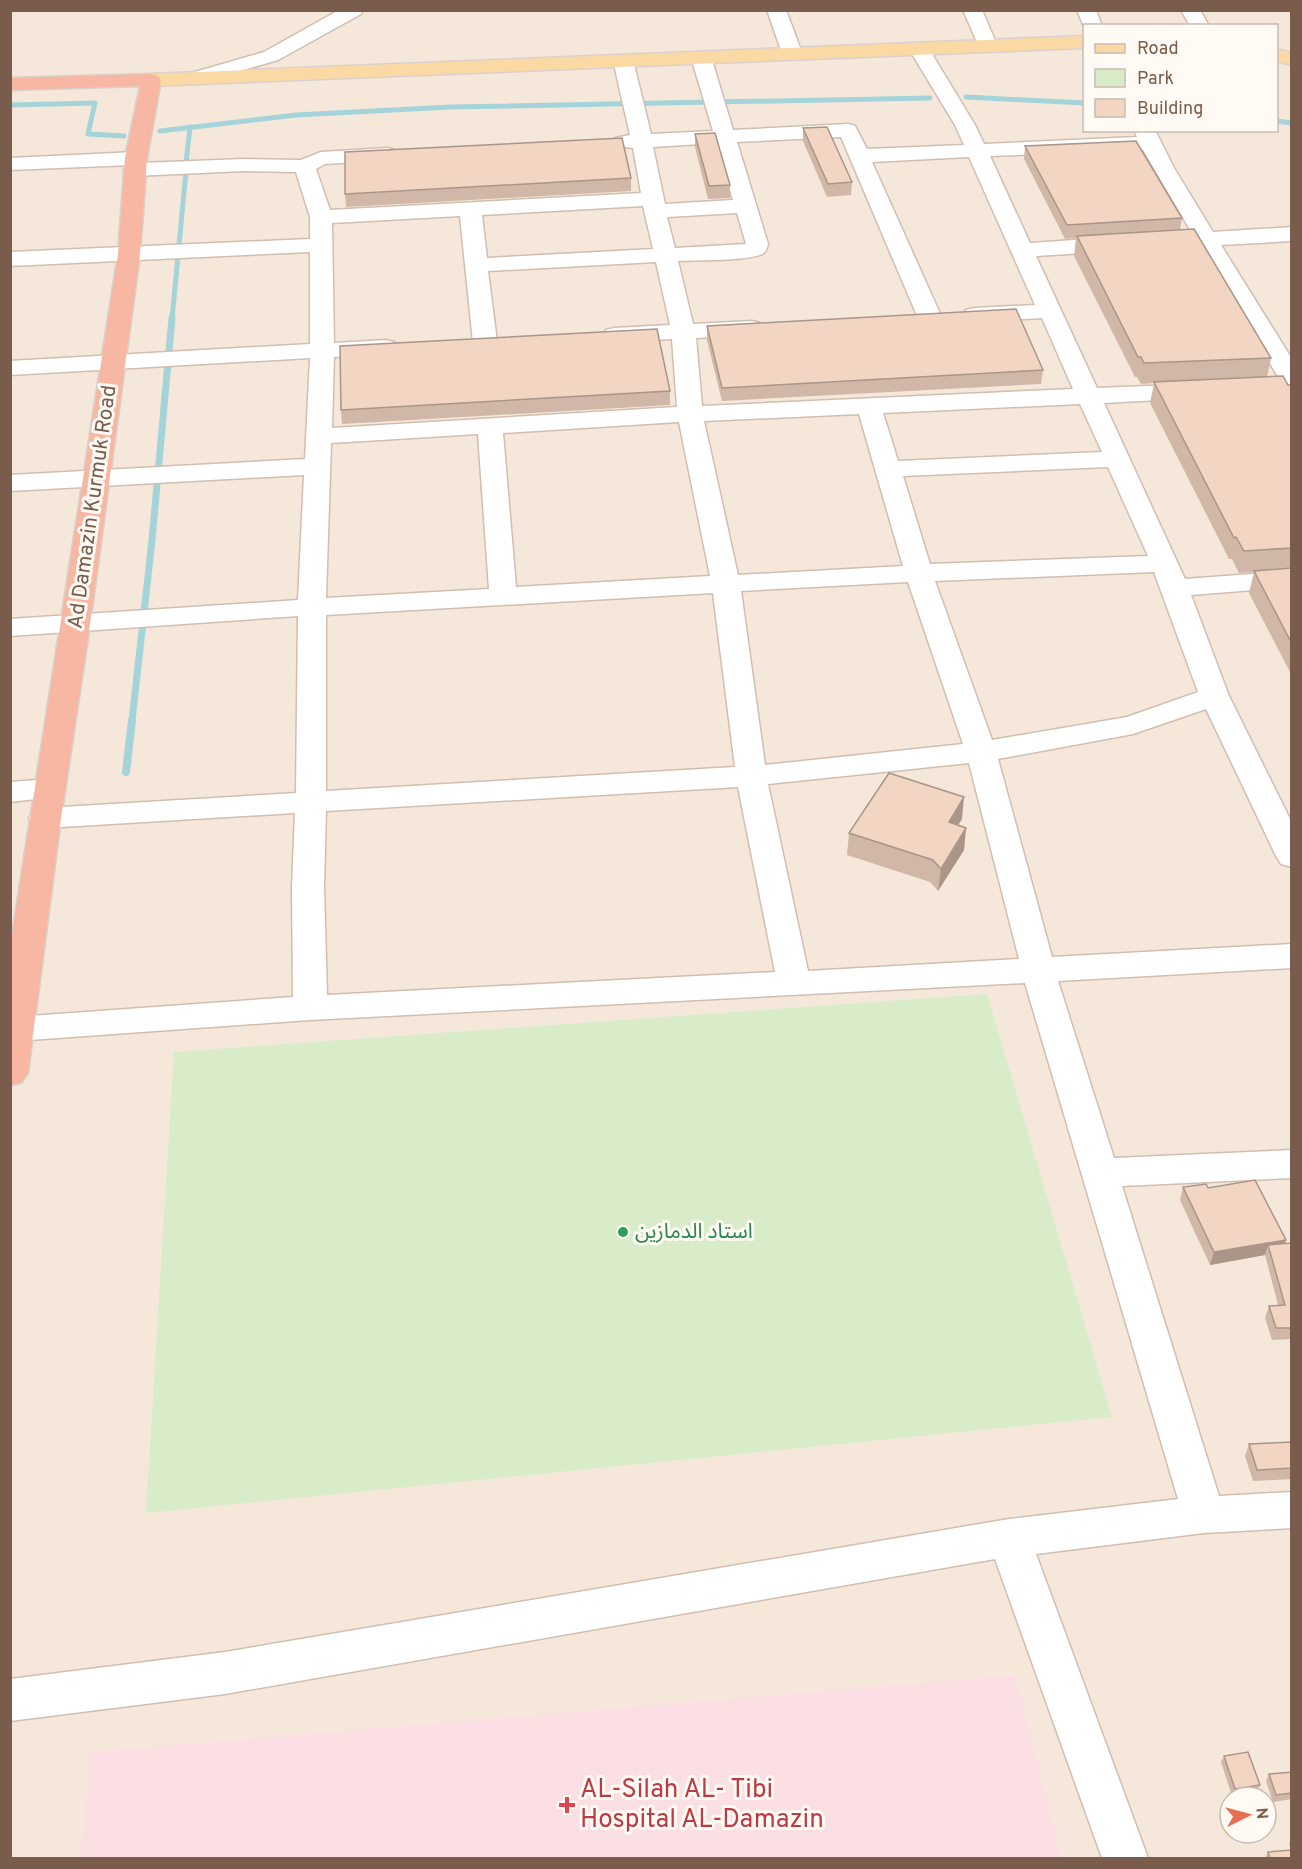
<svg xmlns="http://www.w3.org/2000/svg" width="1302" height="1869" font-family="Overpass,'Noto Sans Arabic',sans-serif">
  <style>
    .residential { fill: #f5e8da; fill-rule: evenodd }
    .medical { fill: #fbdfe3 }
    .green { fill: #d8ecc9 }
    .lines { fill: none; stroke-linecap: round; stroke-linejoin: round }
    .stream-far2 { stroke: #a5d3da; stroke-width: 5 }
    .stream-far1 { stroke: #a5d3da; stroke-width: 7 }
    .stream { stroke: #a5d3da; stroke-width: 8 }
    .minor-casing { stroke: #d1beb0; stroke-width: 3 }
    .major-casing { stroke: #dad1cd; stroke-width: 3 }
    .highway-casing { stroke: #dad1cd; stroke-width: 3 }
    .minor { fill: #fff; fill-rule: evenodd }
    .major { fill: #fbd9a5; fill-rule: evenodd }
    .highway { fill: #f7b7a3; fill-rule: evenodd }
    .wall { fill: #d1b7a8 }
    .shaded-wall { fill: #aa9588 }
    .building { fill: #f3d5c3; stroke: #aa9588; stroke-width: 1.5 }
    .leisure-dot { fill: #2e9e5b; stroke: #fffaf3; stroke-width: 2 }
    .health-dot { fill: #e0444e; stroke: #fffaf3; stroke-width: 2 }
    .labels { text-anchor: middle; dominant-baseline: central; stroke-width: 6; stroke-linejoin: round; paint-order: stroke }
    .street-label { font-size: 21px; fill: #7a5c4d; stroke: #fffaf3 }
    .leisure-label { font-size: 21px; fill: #27864d; stroke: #fffaf3; text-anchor: start }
    .near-health-label { font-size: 26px; fill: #be3a42; stroke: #fffaf3; text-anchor: start }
  </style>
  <rect width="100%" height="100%" fill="#fdf6ec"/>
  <!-- residential -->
  <path class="residential" d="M10 11H1291V1858H11ZM1084 26H1276V130H1084ZM1230 1797H1266V1833H1230Z"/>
  <!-- medical -->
  <path class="medical" d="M1016 1675 1062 1858H81L89 1752Z"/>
  <!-- green -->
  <path class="green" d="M987 994 1112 1417 146 1513 174 1052Z"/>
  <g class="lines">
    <!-- stream-far2 -->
    <g class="stream-far2">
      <path d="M966 97 1084 103"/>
      <path d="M10 105 95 103 88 134 124 136"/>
      <path d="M1276 121 1292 123"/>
      <path d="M160 131 296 115 451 107 930 98"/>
      <path d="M186 163 190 127"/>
      <path d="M172 319 186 171"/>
    </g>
    <!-- stream-far1 -->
    <path class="stream-far1" d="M132 721 152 540 172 318"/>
    <!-- stream -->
    <path class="stream" d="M126 772 132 720"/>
    <!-- minor casing -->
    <g class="minor-casing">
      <g id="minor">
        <path d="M339 10H363L361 14 278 60 195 84 188 82 185 78 188 74 264 52Z"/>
        <path d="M767 10H786L802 53 799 57H785L782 53Z"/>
        <path d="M963 10H982L997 45 994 49H980Z"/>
        <path d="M1077 10H1096L1102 26H1084V27Z"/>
        <path d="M1181 10H1200L1209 26H1190Z"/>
        <path d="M919 43 926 45 929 49 975 125 984 144 1137 137 1134 130H1155L1174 168 1213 232 1292 227V241L1221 245 1292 359V387L1283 385 1280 380 1199 246 1180 245 1177 240 1180 235 1192 233 1143 150 990 156 1030 243 1119 237 1127 239 1130 244 1127 249 1119 251 1036 256 1097 388 1197 384 1206 386 1209 391 1206 396 1197 398 1104 403 1185 579 1292 571V587L1191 595 1229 696 1292 823V867L1281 864 1276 856 1206 709 1133 734 998 759 1052 957 1292 944V968L1058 981 1114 1158 1292 1150V1178L1122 1186 1219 1496 1292 1492V1528L1204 1533 1036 1554 1148 1858H1102L995 1559 225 1694 10 1721V1679L225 1652 1009 1519 1178 1499 1025 983 310 1020 16 1041 10 1040V1018L16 1017 293 997 292 887 295 813 45 828 34 825 29 818 34 811 45 808 296 793 298 616 10 636V619L298 600 304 475 10 491V475L305 459 310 358 10 375V361L310 344V252L10 266V252L310 239V217L296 172 244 171 135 176 127 175 124 170 131 165 10 170V158L136 152 143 154 147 158 140 163 244 159 301 160 321 152 388 148 395 150 399 154 395 158 388 160 325 164 316 169 330 210 641 193 633 148 615 146 612 142 615 138 630 135 613 60 616 56H630L633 60 651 134 713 131 691 57 694 53H708L711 57 733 130 848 124 855 126 867 149 964 145 955 125 909 49 912 45ZM841 137 918 318 922 323 930 325 938 323 942 318 872 162 969 157 1035 305 974 308 966 310 962 315 966 320 974 322 1042 318 1073 389 702 406 696 338 752 335 760 333 764 328 760 323 752 321 693 324 678 261C695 260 753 261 764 253 767 250 767 247 768 244L737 142ZM716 143 733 200 665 204 653 147ZM643 206 653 249 487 258 482 215ZM737 213 746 244 675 248 667 217ZM460 216 473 342 477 347 485 349 493 347 497 342 488 271 656 262 670 325 614 328 606 330 602 335 606 340 614 342 672 339 677 407 332 428 334 357 394 352 398 347 394 342 386 340 334 343 332 223ZM1080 404 1102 452 898 461 883 413ZM859 414 903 566 738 575 704 421ZM679 422 710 576 516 587 503 433ZM478 434 489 589 326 598 331 443ZM1108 467 1148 556 930 564 903 476ZM1154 572 1198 692 1127 717 992 740 935 581ZM908 582 963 744 765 765 741 591ZM713 593 735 767 326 791V615ZM969 763 1019 959 808 971 768 784ZM738 787 775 972 327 995 324 887 326 811Z"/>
        <path d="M50 779 61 782 65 789 61 796 10 802V782Z"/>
      </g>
    </g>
    <!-- major casing -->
    <g class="major-casing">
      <g id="major">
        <path d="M1084 36V48L151 86 144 84 141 80 144 76 151 74Z"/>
        <path d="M1276 49 1292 53V65L1276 61Z"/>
      </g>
    </g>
    <!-- highway casing -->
    <g class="highway-casing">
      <path id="highway" d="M151 74 158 76 161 80 147 158 140 254 90 624 61 818 28 1073 22 1082 10 1086V948L118 254 125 158 140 86 10 90V78Z"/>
    </g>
    <!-- minor -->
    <use href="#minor" class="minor"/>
    <!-- major -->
    <use href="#major" class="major"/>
    <!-- highway -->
    <use href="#highway" class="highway"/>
  </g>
  <!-- wall -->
  <g class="wall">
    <path d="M803 128 852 182 851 195 827 197 803 141Z"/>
    <path d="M695 134 730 185V198L708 199 695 147Z"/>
    <path d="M1025 146 1182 218 1180 230 1271 358 1267 377 1288 385 1292 387V676L1249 593 1254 572 1239 573 1232 559H1229L1150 403 1154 383 1141 384 1137 377H1135L1074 256 1076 238 1065 239 1024 159Z"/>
    <path d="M631 178V191L346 207 345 194Z"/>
    <path d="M707 326 1043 370 1041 384 722 401 707 340Z"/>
    <path d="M670 391V405L342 424 341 410Z"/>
    <path d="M962 819 958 825 966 828 964 850 938 891 930 882 847 855 849 833Z"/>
    <path d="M1183 1187 1208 1188 1285 1244 1292 1243V1339L1272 1340 1265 1318 1269 1306 1278 1305 1265 1255 1210 1265 1180 1200Z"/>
    <path d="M1292 1442V1479L1253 1481 1245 1456 1249 1444Z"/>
    <path d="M1224 1756 1260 1785 1257 1792 1232 1796 1221 1762Z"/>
    <path d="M1292 1772V1799L1273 1802 1266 1781 1269 1774Z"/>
    <path d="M1292 1837V1858H1265L1268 1852 1291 1850 1289 1843Z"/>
  </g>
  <!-- shaded-wall -->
  <g class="shaded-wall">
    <path d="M964 797 962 819 946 844 949 822Z"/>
    <path d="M966 828 964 850 938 891 941 869Z"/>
    <path d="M1286 1240 1282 1253 1268 1245 1265 1255 1210 1265 1214 1252Z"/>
  </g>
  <!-- building -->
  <g class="building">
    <path d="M827 127 852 182 828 184 803 128Z"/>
    <path d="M715 133 730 185 709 186 695 134Z"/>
    <path d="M622 138 631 178 345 194V152Z"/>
    <path d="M1136 141 1182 218 1067 225 1025 146Z"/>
    <path d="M1194 229 1271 358 1144 363 1141 357H1138L1077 236Z"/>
    <path d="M1016 309 1043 370 722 388 707 326Z"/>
    <path d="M657 329 670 391 341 410 340 346Z"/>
    <path d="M1283 376 1288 385H1290L1292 387V548L1244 551 1236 537 1234 538 1154 382Z"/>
    <path d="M1292 568V644L1254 571Z"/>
    <path d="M889 773 964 797 949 822 966 828 941 869 933 860 849 833Z"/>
    <path d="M1255 1180 1286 1240 1214 1252 1183 1187 1206 1184 1208 1188Z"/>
    <path d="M1292 1243V1328H1276L1269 1306 1285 1305 1268 1245Z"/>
    <path d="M1292 1442V1468L1257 1470 1249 1444Z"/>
    <path d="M1248 1752 1260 1785 1235 1789 1224 1756Z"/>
    <path d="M1292 1772V1793L1276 1795 1269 1774Z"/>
    <path d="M1292 1850V1858H1270L1268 1852Z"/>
  </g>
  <!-- markers -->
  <circle class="leisure-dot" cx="623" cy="1232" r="6"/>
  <path class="health-dot" d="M564 1796h6v6h6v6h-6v6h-6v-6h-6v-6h6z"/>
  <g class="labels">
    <!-- street labels -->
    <g class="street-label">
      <text transform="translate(93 507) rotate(-82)">Ad Damazin Kurmuk Road</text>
    </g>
    <!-- leisure labels -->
    <g class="leisure-label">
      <text x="635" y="1232">استاد الدمازين</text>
    </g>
    <!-- near-health labels -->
    <g class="near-health-label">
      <text x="580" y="1790">AL-Silah AL- Tibi<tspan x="580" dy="30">Hospital AL-Damazin</tspan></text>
    </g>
  </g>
  <!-- border -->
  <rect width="1302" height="1869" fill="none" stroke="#7a5c4d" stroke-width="24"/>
  <!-- legend -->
  <rect x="1083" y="24" width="195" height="108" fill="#fffaf3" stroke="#cabbb1" stroke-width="1.5"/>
  <rect x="1095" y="44" width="30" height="9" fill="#fbd9a5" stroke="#cabbb1" stroke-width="1.5"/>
  <text x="1137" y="54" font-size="18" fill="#7a5c4d">Road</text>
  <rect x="1095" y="69" width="30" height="18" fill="#d8ecc9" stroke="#cabbb1" stroke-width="1.5"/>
  <text x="1137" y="84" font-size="18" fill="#7a5c4d">Park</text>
  <rect x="1095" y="99" width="30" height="18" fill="#f3d5c3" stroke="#cabbb1" stroke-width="1.5"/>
  <text x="1137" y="114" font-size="18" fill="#7a5c4d">Building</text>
  <!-- north arrow -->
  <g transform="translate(1248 1815) rotate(84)"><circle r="28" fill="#fffaf3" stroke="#cabbb1" stroke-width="1.5"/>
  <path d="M0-4.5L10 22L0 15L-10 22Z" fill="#e76f51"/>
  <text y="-9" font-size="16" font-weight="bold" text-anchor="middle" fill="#7a5c4d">N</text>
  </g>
</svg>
